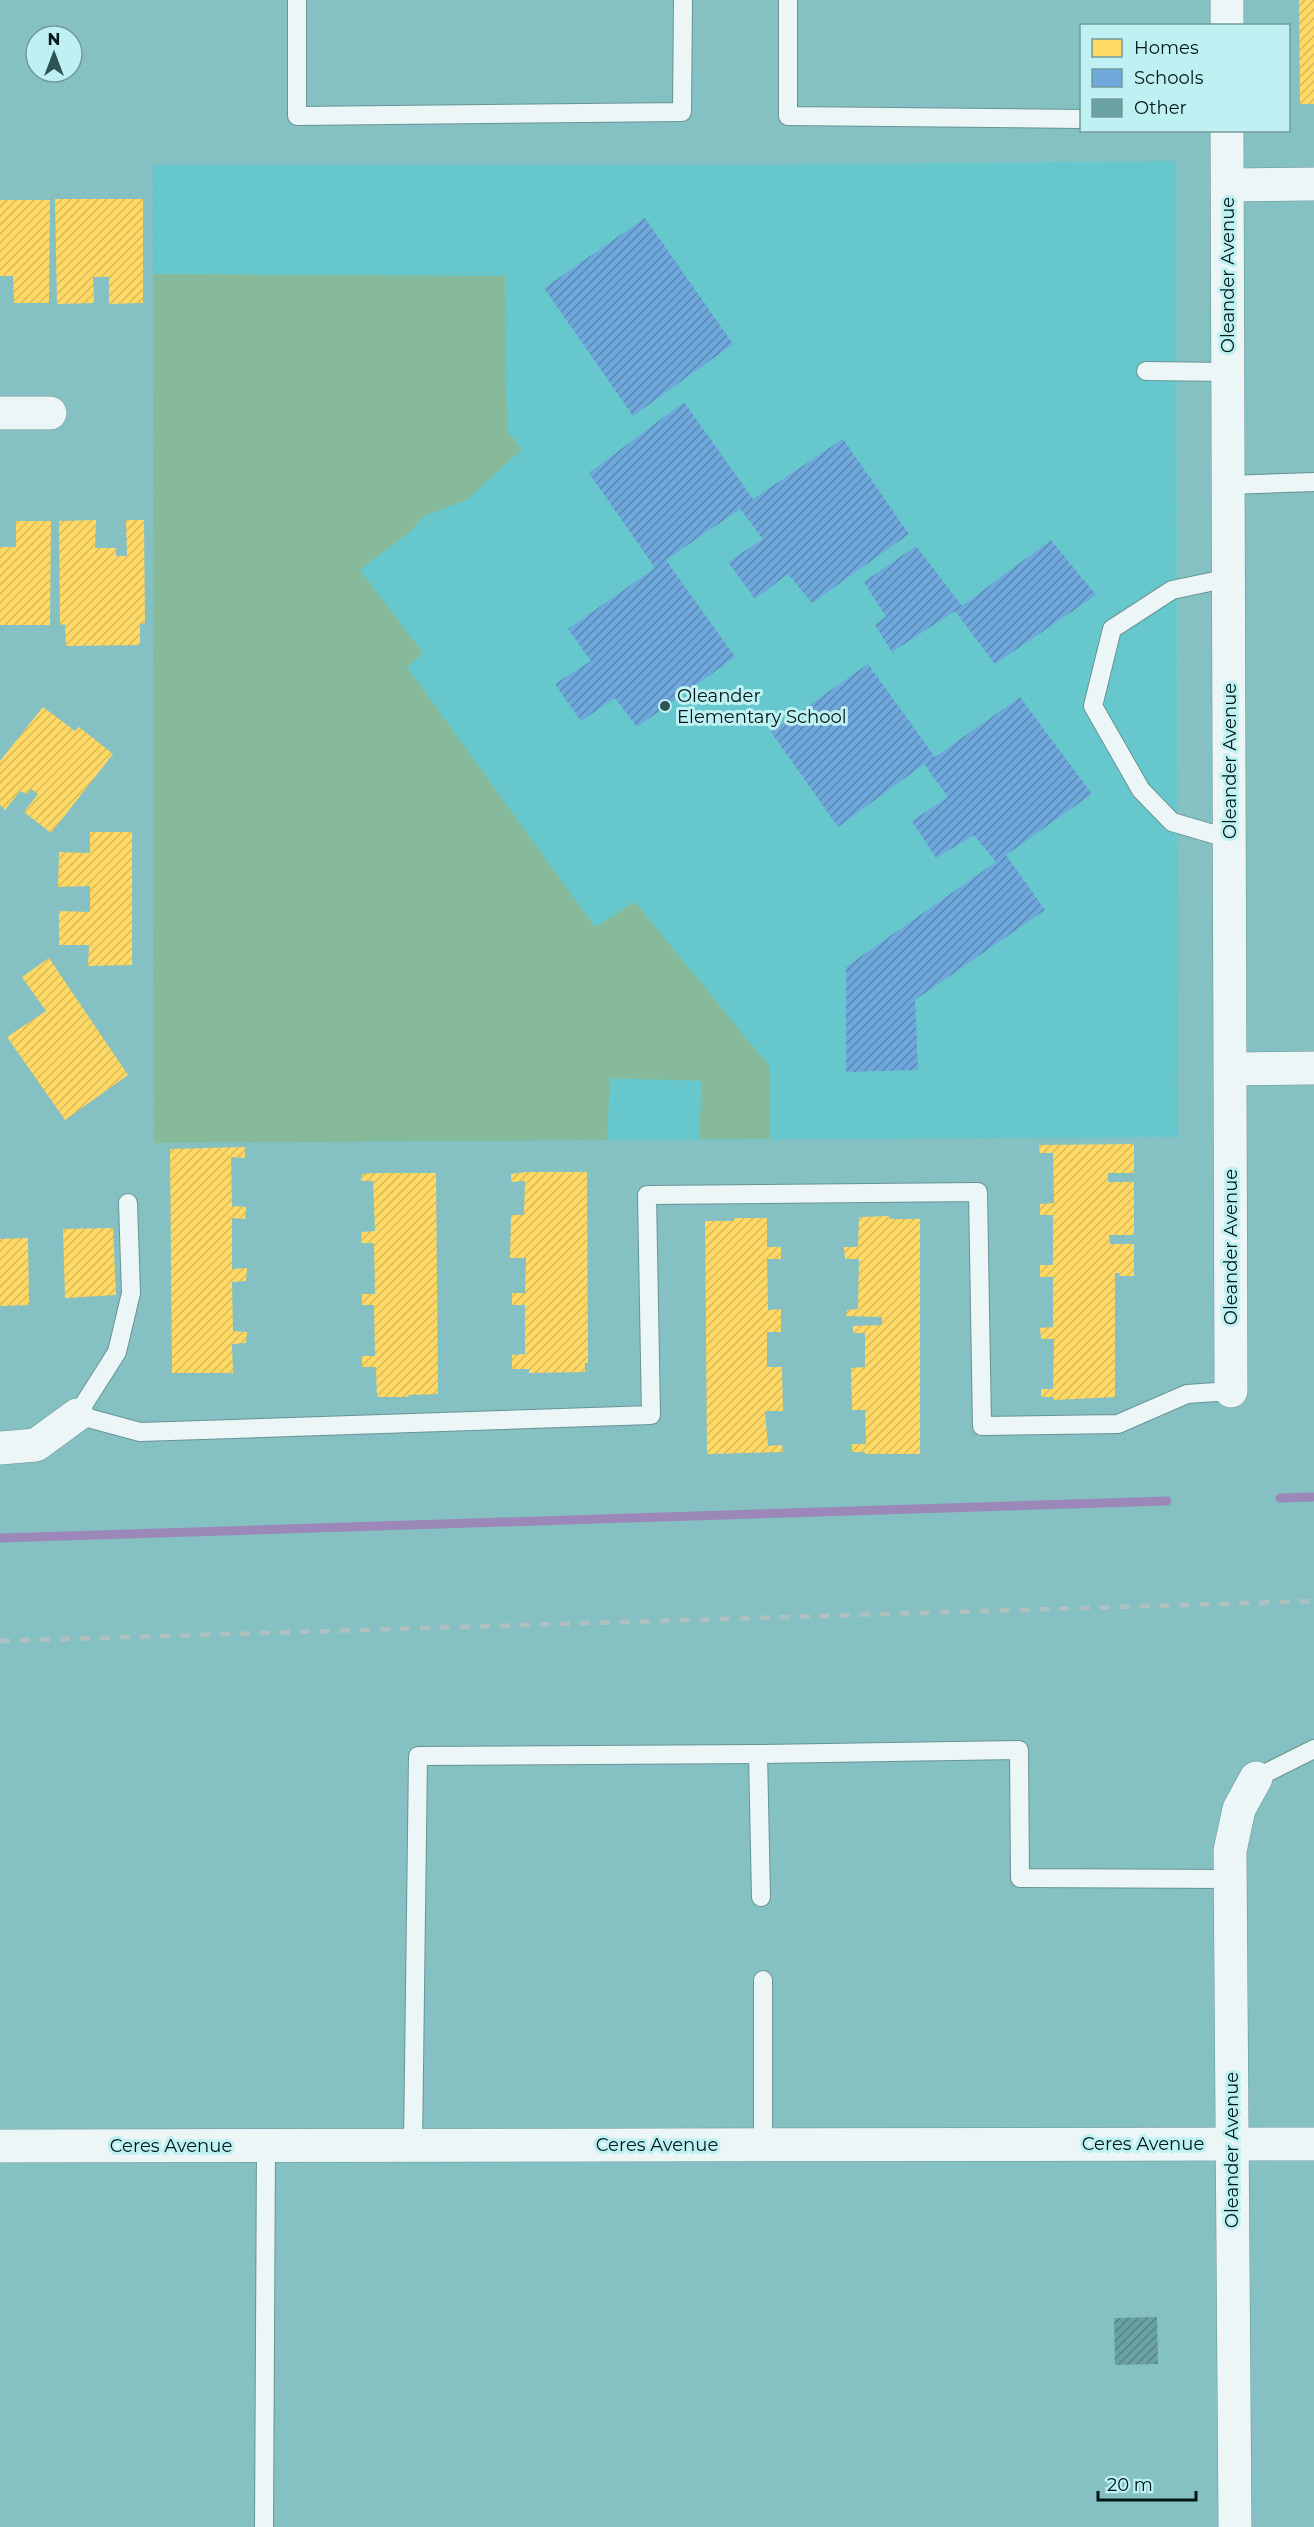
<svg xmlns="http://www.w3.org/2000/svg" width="1314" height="2527" font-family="Montserrat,sans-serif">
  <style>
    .built { fill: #66c8cc }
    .park { fill: #86ba9b }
    .homes { fill: url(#homes-hatch) }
    .schools { fill: url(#schools-hatch) }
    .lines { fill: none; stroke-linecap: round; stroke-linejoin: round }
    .stream { stroke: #9c88b8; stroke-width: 9 }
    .building { fill: url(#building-hatch) }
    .lane-casing { stroke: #689496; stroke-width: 20 }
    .street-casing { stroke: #689496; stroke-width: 34 }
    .lane { stroke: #edf6f6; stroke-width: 18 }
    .street { stroke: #edf6f6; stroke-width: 33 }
    .rail { stroke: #b0c0c0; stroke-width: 4.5; stroke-dasharray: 10 10; stroke-linecap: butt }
    .poi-dot { fill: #2f5254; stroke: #bff1f2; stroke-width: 2 }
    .labels { text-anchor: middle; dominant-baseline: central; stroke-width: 6; stroke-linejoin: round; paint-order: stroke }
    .street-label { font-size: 18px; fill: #011718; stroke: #bff1f2 }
    .poi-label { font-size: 18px; fill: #011718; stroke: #bff1f2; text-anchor: start }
  </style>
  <defs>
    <pattern id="homes-hatch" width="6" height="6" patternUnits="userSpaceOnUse" patternTransform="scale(1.5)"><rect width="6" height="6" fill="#ffd966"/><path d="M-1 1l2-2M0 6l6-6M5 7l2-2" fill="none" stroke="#d9ba58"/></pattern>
    <pattern id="schools-hatch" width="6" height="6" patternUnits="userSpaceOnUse" patternTransform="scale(1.5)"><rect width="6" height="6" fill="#6fa8dc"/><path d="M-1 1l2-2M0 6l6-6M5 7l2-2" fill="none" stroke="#5988b1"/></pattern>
    <pattern id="building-hatch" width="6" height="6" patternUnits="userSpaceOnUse" patternTransform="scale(1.5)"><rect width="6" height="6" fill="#6aa2a4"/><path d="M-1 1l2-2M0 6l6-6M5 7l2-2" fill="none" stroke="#558385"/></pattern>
  </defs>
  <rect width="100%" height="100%" fill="#85c1c3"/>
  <!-- built -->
  <path class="built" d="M1176 161 1178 1137 154 1143 153 165H739Z"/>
  <!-- park -->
  <path class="park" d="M153 274 505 276 507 431 522 449 468 499 423 517 412 530 360 570 423 653 407 667 595 927 635 902 770 1067V1139H699L702 1081 610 1078 607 1140 154 1143Z"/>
  <!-- homes -->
  <g class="homes">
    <path d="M1299 0H1314V104H1300Z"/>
    <path d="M55 199H143V303L109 304V277H93L94 303 57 304Z"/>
    <path d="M0 200H50L49 303H14L13 276H0Z"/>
    <path d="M96 520 95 548H116V556H127L126 520H144L145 623 140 624V645L66 646 65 624 60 625 59 521Z"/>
    <path d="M16 521H51L50 625H0V547H16Z"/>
    <path d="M43 707 75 731 79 727 113 754 51 833 24 812 38 794 31 789 27 794 20 791 5 810 0 805V761Z"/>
    <path d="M90 832H132V965L88 966 89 945H59V911L90 912V886L58 887 59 852 90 853Z"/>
    <path d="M49 958 128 1075 65 1120 7 1037 46 1011 22 977Z"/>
    <path d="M1134 1144V1173H1108V1182H1134V1235H1109L1110 1244H1134V1276H1119V1273H1115V1397L1054 1400 1053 1397H1041V1389H1053L1054 1339H1041L1040 1328 1053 1327V1277H1040V1265H1053V1215H1040V1204L1054 1203 1053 1153H1040L1039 1145Z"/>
    <path d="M245 1147V1158L231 1157 232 1206 246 1207 245 1219 232 1218V1269L247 1268 246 1281 232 1282 233 1331 247 1332 246 1343 232 1344 233 1373H172L170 1149Z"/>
    <path d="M526 1172H587L588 1363H585V1372L529 1373V1369H512V1355L525 1354V1305H512V1293H525L526 1258H510L511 1215H524L525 1181 511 1182V1174Z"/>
    <path d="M375 1173H436L438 1394 408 1395 409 1397H377L376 1367H362V1356H375L374 1305H362V1294H375L374 1243H361L362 1232 375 1231 373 1181H361L362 1174Z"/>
    <path d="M890 1216V1219H920V1454H865V1452H852V1444H866L865 1410H852L851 1368 865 1367V1333H853V1326L882 1325V1317L846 1316 847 1310 858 1309 859 1259H845L844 1247H858L859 1217Z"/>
    <path d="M734 1218H767V1247H781V1259H767L768 1310 781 1309V1332H767V1367H782L783 1411H765L768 1446 782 1445 783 1452 707 1454 705 1221H734Z"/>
    <path d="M113 1228 116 1295 65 1298 63 1229Z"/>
    <path d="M28 1238 29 1305 0 1306V1239Z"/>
  </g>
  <!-- schools -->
  <g class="schools">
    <path d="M645 218 733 344 633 416 544 288Z"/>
    <path d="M684 402 753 499 843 439 909 534 812 603 788 574 755 599 728 562 763 539 740 509 666 560 735 657 637 727 615 698 581 721 555 684 591 661 568 629 655 568 589 473Z"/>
    <path d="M1051 540 1096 595 995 664 955 611 892 652 875 625 886 617 864 582 916 546 962 606Z"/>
    <path d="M868 664 935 757 1020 697 1092 794 1006 855 1045 910 915 1000 918 1070 846 1072V967L996 862 974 835 936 858 912 821 948 797 924 764 838 827 771 732Z"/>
  </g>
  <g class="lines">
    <!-- stream -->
    <g class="stream">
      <path d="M1280 1498 1314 1497"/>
      <path d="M0 1538 1167 1501"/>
    </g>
  </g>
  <!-- building -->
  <path class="building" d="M1157 2317 1158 2364 1115 2365 1114 2318Z"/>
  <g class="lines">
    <!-- lane casing -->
    <g class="lane-casing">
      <g id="lane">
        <path d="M297 0V116L682 112 683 0"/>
        <path d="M788 0V116L1082 119"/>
        <path d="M1146 371 1228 372"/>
        <path d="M1229 485 1314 482"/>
        <path d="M1229 578 1172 590 1112 629 1093 706 1141 790 1172 822 1230 839"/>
        <path d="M128 1203 131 1293 117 1352 77 1415 140 1432 651 1415 647 1195 978 1192 982 1426 1118 1424 1187 1394 1231 1391"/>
        <path d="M1256 1778 1314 1749"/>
        <path d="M761 1897 758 1754 1019 1750 1020 1878 1231 1879"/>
        <path d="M763 1980V2145"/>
        <path d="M413 2146 418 1756 758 1754"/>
        <path d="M264 2527 266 2146"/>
      </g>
    </g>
    <!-- street casing -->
    <g class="street-casing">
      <g id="street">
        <path d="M1227 0V26"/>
        <path d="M1227 130 1231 1391"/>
        <path d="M1228 185 1314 184"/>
        <path d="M0 413H50"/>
        <path d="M1231 1069 1314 1068"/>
        <path d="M0 1448 36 1445 77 1415"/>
        <path d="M0 2146 1314 2144"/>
        <path d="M1235 2527 1230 1851 1239 1809 1256 1778"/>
      </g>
    </g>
    <!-- lane -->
    <use href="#lane" class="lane"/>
    <!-- street -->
    <use href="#street" class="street"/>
    <!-- rail -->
    <path class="rail" d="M0 1641 1314 1601"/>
  </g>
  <!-- markers -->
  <circle class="poi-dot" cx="665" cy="706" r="6"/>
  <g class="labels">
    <!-- street labels -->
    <g class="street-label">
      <text transform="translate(1228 275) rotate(-90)">Oleander Avenue</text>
      <text transform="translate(1230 761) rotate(-90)">Oleander Avenue</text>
      <text transform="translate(1231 1247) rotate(-90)">Oleander Avenue</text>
      <text x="1143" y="2144">Ceres Avenue</text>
      <text x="657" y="2145">Ceres Avenue</text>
      <text x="171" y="2146">Ceres Avenue</text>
      <text transform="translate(1232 2150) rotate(-90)">Oleander Avenue</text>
    </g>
    <!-- poi labels -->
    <g class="poi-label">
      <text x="677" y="696">Oleander<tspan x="677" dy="21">Elementary School</tspan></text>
    </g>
  </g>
  <!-- legend -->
  <rect x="1080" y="24" width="210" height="108" fill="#bff1f2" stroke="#739a9b" stroke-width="1.5"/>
  <rect x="1092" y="39" width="30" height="18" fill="#ffd966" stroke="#739a9b" stroke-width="1.5"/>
  <text x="1134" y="54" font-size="18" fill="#011718">Homes</text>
  <rect x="1092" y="69" width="30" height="18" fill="#6fa8dc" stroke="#739a9b" stroke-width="1.5"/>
  <text x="1134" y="84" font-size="18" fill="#011718">Schools</text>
  <rect x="1092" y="99" width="30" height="18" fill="#6aa2a4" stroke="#739a9b" stroke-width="1.5"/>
  <text x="1134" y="114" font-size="18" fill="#011718">Other</text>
  <!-- north arrow -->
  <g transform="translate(54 54)"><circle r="28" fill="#bff1f2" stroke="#739a9b" stroke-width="1.5"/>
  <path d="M0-4.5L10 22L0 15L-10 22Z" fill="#2f5254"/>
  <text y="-9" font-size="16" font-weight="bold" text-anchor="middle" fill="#011718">N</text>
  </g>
  <!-- scale -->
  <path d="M1098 2491v9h98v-9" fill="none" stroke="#011718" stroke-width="3"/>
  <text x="1107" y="2491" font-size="18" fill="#011718" stroke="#bff1f2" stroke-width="4.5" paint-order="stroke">20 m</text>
</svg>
